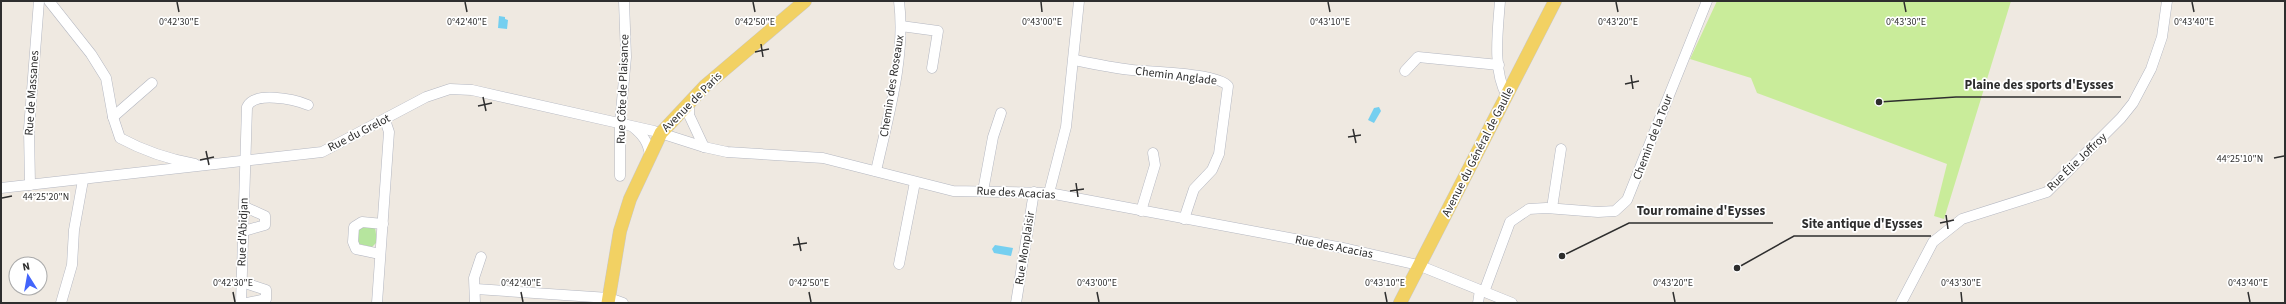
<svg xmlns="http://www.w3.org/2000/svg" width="2286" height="304" font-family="'Source Sans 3',sans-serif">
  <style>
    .green { fill: #b6e59e }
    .pitch { fill: #c9ec9a }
    .water { fill: #75cff0 }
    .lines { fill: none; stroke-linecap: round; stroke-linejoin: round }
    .minor-casing { stroke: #b4b7c1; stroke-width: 11 }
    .major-casing { stroke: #c9c9c9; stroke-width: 14 }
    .minor { stroke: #fff; stroke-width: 10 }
    .major { stroke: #f2d163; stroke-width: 13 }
    .ticks { fill: none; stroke: #2e2e2e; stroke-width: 1.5 }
    .labels { text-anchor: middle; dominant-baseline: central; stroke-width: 3.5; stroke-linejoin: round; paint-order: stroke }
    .street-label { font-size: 12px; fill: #2e2e2e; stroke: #fff }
    .ticks-label { font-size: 10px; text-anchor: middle; fill: #2e2e2e; stroke: #fff; stroke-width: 3.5; stroke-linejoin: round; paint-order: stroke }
    .leader { fill: none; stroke: #2e2e2e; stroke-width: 1.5 }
    .callout-dot { fill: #2e2e2e; stroke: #fff; stroke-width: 1.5 }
    .callout-label { font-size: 13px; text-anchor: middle; font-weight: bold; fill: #2e2e2e; stroke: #fff; stroke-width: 3.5; stroke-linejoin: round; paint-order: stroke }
  </style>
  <rect width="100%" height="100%" fill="#efe9e1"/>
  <!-- green -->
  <path class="green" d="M360 227H375L377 242 372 247 359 244 357 232Z"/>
  <!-- pitch -->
  <path class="pitch" d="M1717 1H2011L1944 219 1934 216 1947 164 1757 93 1751 78 1690 59Z"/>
  <!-- water -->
  <g class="water">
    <path d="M499 16 505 17V19L508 20 507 29 498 28Z"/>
    <path d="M1379 107 1381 111 1374 123 1368 120 1374 108Z"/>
    <path d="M995 245 1013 248 1011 256 994 253 992 249Z"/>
  </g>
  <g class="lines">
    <!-- minor casing -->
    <g class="minor-casing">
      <g id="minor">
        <path d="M49 1 91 54 106 78 113 117 120 138C144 151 168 159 195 164"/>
        <path d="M1500 1C1498 29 1492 71 1507 96"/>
        <path d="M901 26 938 31 932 68"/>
        <path d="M1075 60C1094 64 1113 68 1132 70 1151 72 1218 73 1228 86L1219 154 1212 170 1194 189 1184 219"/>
        <path d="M1405 71 1418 57 1499 65"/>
        <path d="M689 102V115L704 147"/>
        <path d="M113 117 152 83"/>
        <path d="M633 127C643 135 648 142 650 155"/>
        <path d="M876 171C888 117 906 57 899 1"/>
        <path d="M620 176V123L626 57 624 1"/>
        <path d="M30 185 29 129 39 1"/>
        <path d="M1 188 322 152 426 97 450 89 472 90 654 131 704 147 727 152 823 158 953 191 1049 193 1348 249 1418 265 1512 303"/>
        <path d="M983 191 993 137 1001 113"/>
        <path d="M1049 193 1066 127 1079 1"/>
        <path d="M1552 208 1561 149"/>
        <path d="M1141 211 1155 165 1153 153"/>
        <path d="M244 231 265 225V216L245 207"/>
        <path d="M380 254 356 249 353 242 354 227 362 222 383 224"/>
        <path d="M899 264 915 182"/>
        <path d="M242 282 266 290V299L247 303"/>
        <path d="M476 289 609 298 623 303"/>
        <path d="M1484 292 1510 222 1529 209 1546 208 1598 212 1615 211 1627 200 1707 1"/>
        <path d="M61 303 72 265 74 230 83 180"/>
        <path d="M241 303 247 107C254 91 294 99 308 105"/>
        <path d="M377 303 389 132 385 120"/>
        <path d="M475 303 474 278 481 257"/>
        <path d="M1016 303 1034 192"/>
        <path d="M1478 303 1480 290"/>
        <path d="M1901 303 1933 242 1962 219 2047 192 2121 118 2133 103 2151 69 2162 37 2167 1"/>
      </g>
    </g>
    <!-- major casing -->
    <g class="major-casing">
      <g id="major">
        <path d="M608 303 620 231 630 199 661 133 705 86 805 1"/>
        <path d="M1400 303 1555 1"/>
      </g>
    </g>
    <!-- minor -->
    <use href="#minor" class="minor"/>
    <!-- major -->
    <use href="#major" class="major"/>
  </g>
  <!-- ticks -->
  <path class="ticks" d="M177 2 179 12M465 2 467 12M753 2 755 12M1041 2 1042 12M1328 2 1330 12M1616 2 1618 12M1904 2 1906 12M2192 2 2194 12M761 44 763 57M755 52 769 49M1631 75 1633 89M1625 84 1639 81M483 97 486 111M478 106 492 103M1353 129 1356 143M1348 137 1361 135M206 151 209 165M2274 158 2284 156M200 160 214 157M1076 183 1078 197M1070 191 1084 189M2 198 12 196M1946 215 1948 229M1940 223 1954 220M798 237 801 251M793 245 807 243M233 292 235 302M521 292 523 302M809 292 811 302M1097 292 1099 302M1385 292 1387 302M1673 292 1675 302M1961 292 1962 302M2248 292 2250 302"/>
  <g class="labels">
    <!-- street labels -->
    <g class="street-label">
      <text transform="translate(1176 76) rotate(7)">Chemin Anglade</text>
      <text transform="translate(892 86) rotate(-81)">Chemin des Roseaux</text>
      <text transform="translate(623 89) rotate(-88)">Rue Côte de Plaisance</text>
      <text transform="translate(32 93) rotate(-86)">Rue de Massanes</text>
      <text transform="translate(692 102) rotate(-45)">Avenue de Paris</text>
      <text transform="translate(359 133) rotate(-27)">Rue du Grelot</text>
      <text transform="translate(1653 137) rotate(-69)">Chemin de la Tour</text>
      <text transform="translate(1478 152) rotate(-63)">Avenue du Général de Gaulle</text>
      <text transform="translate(2077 162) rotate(-44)">Rue Élie Joffroy</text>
      <text transform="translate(1016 193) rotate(3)">Rue des Acacias</text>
      <text transform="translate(243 232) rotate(-88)">Rue d'Abidjan</text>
      <text transform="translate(1334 247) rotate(11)">Rue des Acacias</text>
      <text transform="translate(1025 248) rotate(-81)">Rue Monplaisir</text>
    </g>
  </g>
  <g class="ticks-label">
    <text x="179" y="25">0°42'30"E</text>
    <text x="467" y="25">0°42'40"E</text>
    <text x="755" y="25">0°42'50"E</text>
    <text x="1042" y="25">0°43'00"E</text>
    <text x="1330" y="25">0°43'10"E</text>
    <text x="1618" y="25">0°43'20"E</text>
    <text x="1906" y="25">0°43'30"E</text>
    <text x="2194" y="25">0°43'40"E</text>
    <text x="2240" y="162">44°25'10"N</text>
    <text x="46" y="200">44°25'20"N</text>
    <text x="233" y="286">0°42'30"E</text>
    <text x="521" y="286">0°42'40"E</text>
    <text x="809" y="286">0°42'50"E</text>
    <text x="1097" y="286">0°43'00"E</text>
    <text x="1385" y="286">0°43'10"E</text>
    <text x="1673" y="286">0°43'20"E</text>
    <text x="1961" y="286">0°43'30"E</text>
    <text x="2248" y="286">0°43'40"E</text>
  </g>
  <!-- callouts -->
  <path class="leader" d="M1879 102L1956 97H2121M1562 256L1629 223H1773M1737 268L1794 236H1931"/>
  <g class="callout-dot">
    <circle cx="1879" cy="102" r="4"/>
    <circle cx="1562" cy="256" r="4"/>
    <circle cx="1737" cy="268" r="4"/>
  </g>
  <g class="callout-label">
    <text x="2039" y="89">Plaine des sports d'Eysses</text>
    <text x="1701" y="215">Tour romaine d'Eysses</text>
    <text x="1862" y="228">Site antique d'Eysses</text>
  </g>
  <!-- border -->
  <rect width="2286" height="304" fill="none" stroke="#2e2e2e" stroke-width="4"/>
  <!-- north arrow -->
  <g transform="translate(28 276) rotate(349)"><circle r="19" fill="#ffffff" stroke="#ababab"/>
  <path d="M0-3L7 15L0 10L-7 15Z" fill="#4264fb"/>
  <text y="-6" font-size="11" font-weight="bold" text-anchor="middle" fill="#2e2e2e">N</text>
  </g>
</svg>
